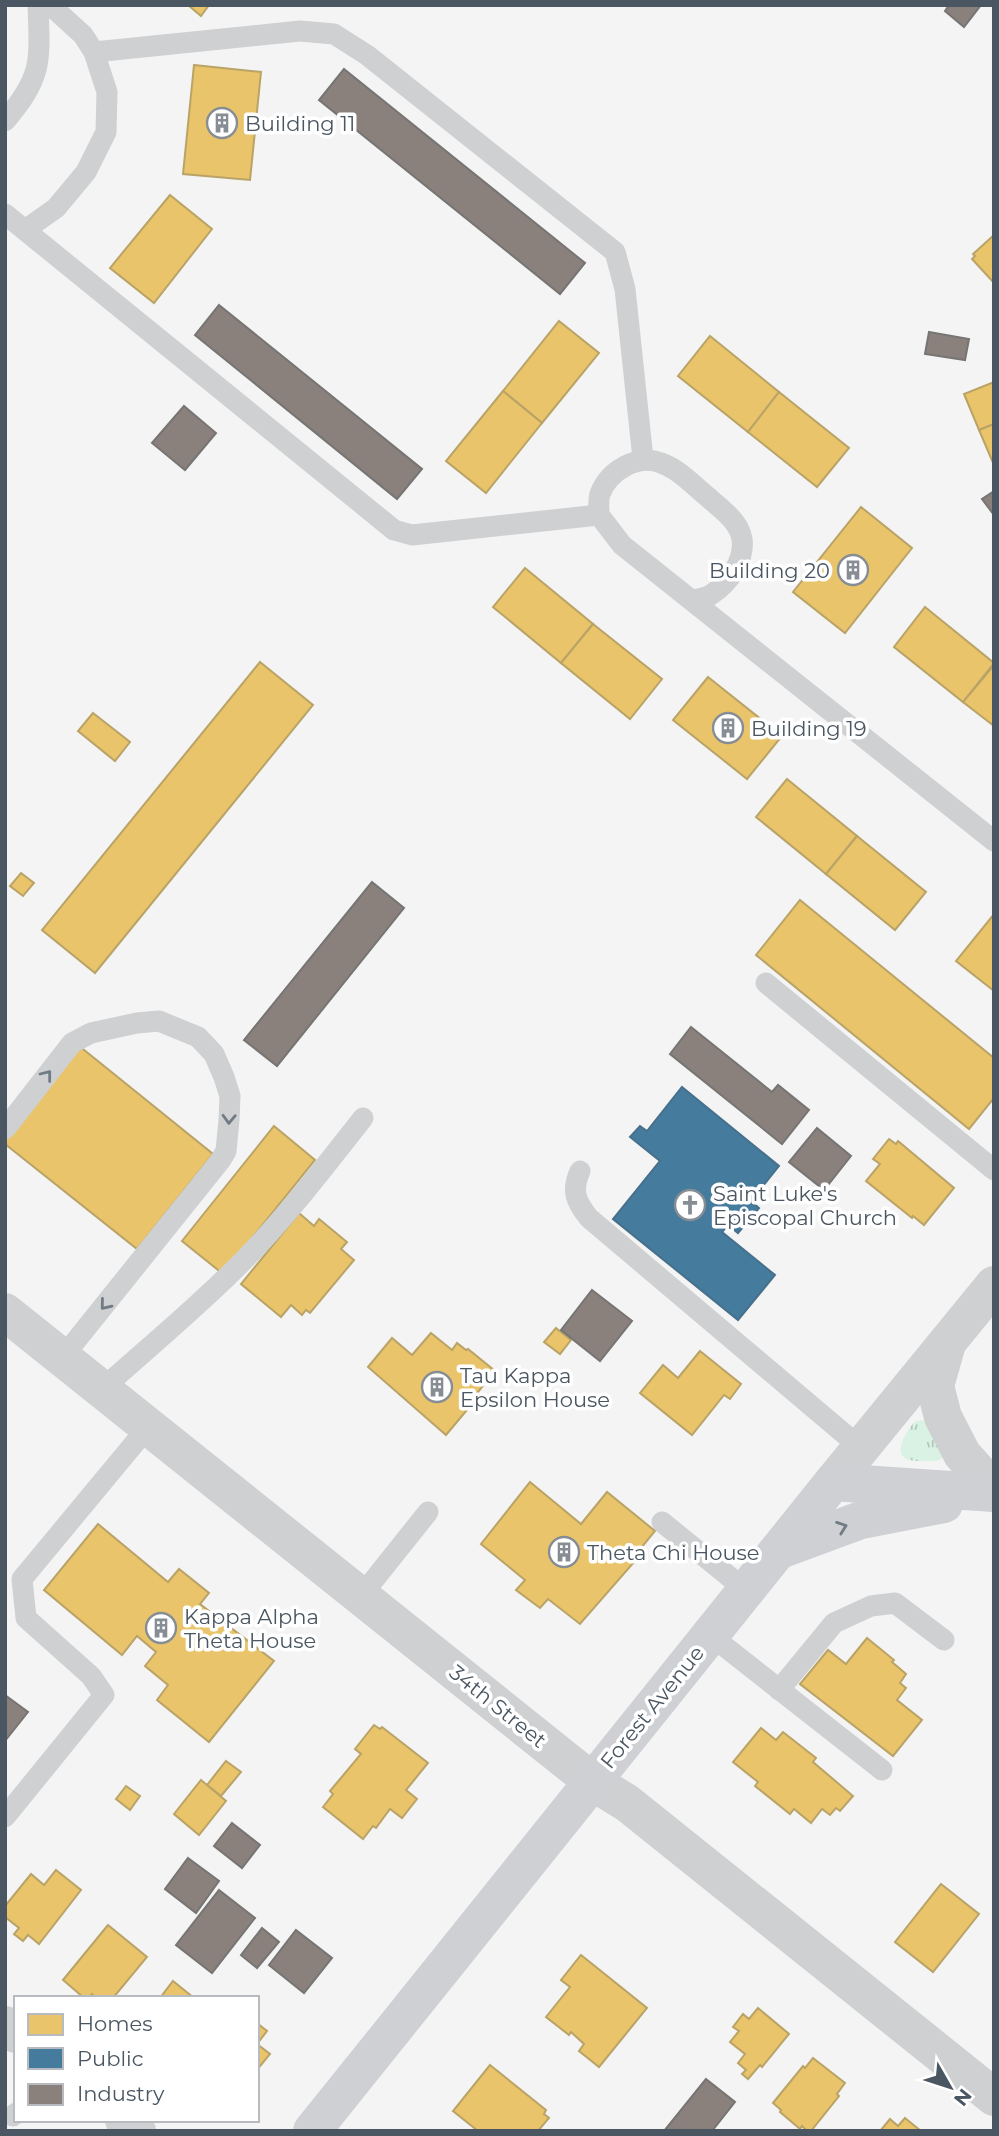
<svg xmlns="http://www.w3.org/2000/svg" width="999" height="2136" font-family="Montserrat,sans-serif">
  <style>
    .grass { fill: url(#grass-tufts) }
    .homes { fill: #e9c46a; stroke: #b9a367; stroke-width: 2 }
    .public { fill: #457b9d; stroke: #46708b; stroke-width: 2 }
    .industry { fill: #8a817c; stroke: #777474; stroke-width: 2 }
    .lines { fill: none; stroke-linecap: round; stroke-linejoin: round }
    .service { stroke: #ced0d2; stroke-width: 21 }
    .minor { stroke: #ced0d2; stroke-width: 38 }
    .secondary { stroke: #ced0d4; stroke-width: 38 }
    .oneway { stroke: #727b83 }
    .oneway2 { stroke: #727b84 }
    .labels { text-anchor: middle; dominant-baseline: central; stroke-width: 7; stroke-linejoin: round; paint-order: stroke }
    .poi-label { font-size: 21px; fill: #4a5661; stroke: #fff; text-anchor: start }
    .street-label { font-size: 21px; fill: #4a5661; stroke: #fff }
  </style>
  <defs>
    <pattern id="grass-tufts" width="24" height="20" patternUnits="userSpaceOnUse" patternTransform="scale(1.75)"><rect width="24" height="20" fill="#d9f2e3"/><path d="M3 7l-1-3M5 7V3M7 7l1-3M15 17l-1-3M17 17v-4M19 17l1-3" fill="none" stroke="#b2c7bb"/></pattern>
  </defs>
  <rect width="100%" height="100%" fill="#f4f4f4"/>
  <!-- grass -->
  <path class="grass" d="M923 1420 928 1424 943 1455 942 1459C935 1462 928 1461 920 1461 888 1461 903 1437 914 1422Z"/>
  <!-- homes -->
  <g class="homes">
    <path d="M188 5H209L201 16Z"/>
    <path d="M194 65 261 72 250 180 183 174Z"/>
    <path d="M170 195 212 229 154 303 110 268Z"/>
    <path d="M994 235V283L972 259 975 256 973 254Z"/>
    <path d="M559 321 599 353 542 423 503 391Z"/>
    <path d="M710 336 779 392 748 432 678 376Z"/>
    <path d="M994 382V424L979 430 964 394Z"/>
    <path d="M503 391 542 423 486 493 446 461Z"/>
    <path d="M779 392 849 448 817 487 748 432Z"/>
    <path d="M994 424V465L979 430Z"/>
    <path d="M861 507 912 548 845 633 793 592Z"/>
    <path d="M525 568 593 624 561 663 493 607Z"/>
    <path d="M925 607 994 663 963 702 894 647Z"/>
    <path d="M593 624 662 679 630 719 561 663Z"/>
    <path d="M260 662 313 705 95 973 42 930Z"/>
    <path d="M994 665V726L963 702Z"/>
    <path d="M708 677 782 736 747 779 673 720Z"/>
    <path d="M93 713 130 742 115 761 78 731Z"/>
    <path d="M787 779 857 836 826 874 756 817Z"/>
    <path d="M857 836 926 892 895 930 826 874Z"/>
    <path d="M21 873 34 883 23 896 10 886Z"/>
    <path d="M800 900 994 1058V1098L969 1129 756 955Z"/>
    <path d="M994 914V991L956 961Z"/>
    <path d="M78 1045 213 1154 137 1249 5 1144V1137Z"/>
    <path d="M274 1126 315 1160 223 1274 182 1241Z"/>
    <path d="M889 1139 896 1144 898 1141 954 1188 924 1225 913 1216 912 1218 866 1181 880 1164 873 1159Z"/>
    <path d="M299 1213 314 1226 319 1219 347 1242 341 1249 354 1260 310 1313 306 1310 302 1315 291 1305 281 1317 241 1284Z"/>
    <path d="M556 1328 571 1340 560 1354 544 1342Z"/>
    <path d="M431 1333 452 1350 457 1343 466 1350 468 1349 495 1371 470 1402 472 1404 446 1435 368 1367 392 1338 412 1355Z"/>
    <path d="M700 1351 741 1384 730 1399 724 1395 692 1435 640 1393 663 1365 678 1378Z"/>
    <path d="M530 1482 581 1524 607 1492 655 1531 632 1559 635 1561 580 1624 548 1599 540 1608 516 1590 525 1580 481 1544Z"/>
    <path d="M98 1524 168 1582 179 1569 209 1593 200 1604 274 1661 209 1742 157 1700 168 1685 145 1666 156 1652 137 1636 122 1655 44 1590Z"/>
    <path d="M867 1638 894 1660 892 1662 906 1674 900 1683 906 1688 897 1700 922 1720 893 1756 800 1684 828 1650 846 1664Z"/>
    <path d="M374 1725 380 1729 382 1727 428 1763 406 1790 417 1799 402 1818 390 1809 376 1828 373 1826 363 1839 323 1807 333 1794 330 1791 361 1754 355 1749Z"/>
    <path d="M761 1728 776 1740 783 1732 816 1758 813 1762 853 1796 840 1811 836 1808 830 1815 822 1809 811 1823 794 1809 790 1814 755 1786 758 1782 733 1762Z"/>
    <path d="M226 1761 241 1772 221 1796 207 1785Z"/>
    <path d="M201 1780 226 1801 199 1835 174 1814Z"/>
    <path d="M126 1786 140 1796 130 1810 116 1799Z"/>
    <path d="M56 1870 81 1890 39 1944 28 1935 23 1941 14 1934 19 1928 5 1917V1906L31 1874 44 1885Z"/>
    <path d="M941 1884 979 1914 933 1972 895 1942Z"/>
    <path d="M108 1925 147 1957 113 1998H96L92 1994 89 1998H84L63 1980Z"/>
    <path d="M581 1955 647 2008 599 2067 579 2051 584 2044 571 2032 569 2035 546 2017 570 1987 561 1980Z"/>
    <path d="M173 1981 194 1998H160Z"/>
    <path d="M758 2008 789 2034 762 2067 760 2065 748 2079 742 2074 746 2070 738 2063 745 2054 730 2042 739 2031 733 2027 743 2014 749 2019Z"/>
    <path d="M257 2023 267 2031 257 2044Z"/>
    <path d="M257 2044 270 2054 257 2070Z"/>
    <path d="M813 2058 845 2083 837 2094 839 2096 811 2131H807L802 2126 800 2129 780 2112 781 2110 773 2103 803 2066 805 2068Z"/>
    <path d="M490 2065 546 2110 544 2114 549 2118 538 2131H478L453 2111Z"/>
    <path d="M905 2118 921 2131H880L890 2119 898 2126Z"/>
  </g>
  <!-- public -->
  <path class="public" d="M682 1087 779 1166 751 1201 759 1208 738 1233 728 1225 722 1232 775 1275 738 1320 613 1219 660 1161 630 1137 640 1126 647 1131Z"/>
  <!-- industry -->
  <g class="industry">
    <path d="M949 5H981L964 27 945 11Z"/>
    <path d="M344 69 585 263 560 294 319 100Z"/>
    <path d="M219 305 422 469 397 499 195 335Z"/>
    <path d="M929 332 969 339 965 360 925 354Z"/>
    <path d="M184 406 216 433 185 470 152 443Z"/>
    <path d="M994 491V515L982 499Z"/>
    <path d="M372 882 404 908 277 1066 244 1040Z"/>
    <path d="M691 1027 772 1092 778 1085 809 1110 782 1144 670 1054Z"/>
    <path d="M817 1128 851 1156 824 1190 789 1162Z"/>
    <path d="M592 1290 632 1321 600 1361 561 1330Z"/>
    <path d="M5 1695 28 1712 5 1741Z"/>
    <path d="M232 1823 260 1845 242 1868 214 1846Z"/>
    <path d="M188 1858 219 1881 196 1913 165 1889Z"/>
    <path d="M219 1890 255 1918 212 1973 176 1945Z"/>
    <path d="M262 1928 279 1942 257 1968 241 1955Z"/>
    <path d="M296 1930 332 1958 304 1993 269 1965Z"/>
    <path d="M706 2079 735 2102 712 2131H664Z"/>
  </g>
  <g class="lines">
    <!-- service -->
    <g class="service">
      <path d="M94 52 300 31 334 34 367 55 615 252 625 289 643 459"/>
      <path d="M5 121C43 76 40 62 38 5"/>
      <path d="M5 214 394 530 412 535 599 515"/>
      <path d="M25 230 56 208 86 172 106 132 107 92 94 52 83 35 50 5"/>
      <path d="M692 600C698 599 707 598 712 594 729 583 745 560 742 539 739 521 722 510 709 498 694 486 679 469 661 463 638 454 609 470 600 494 598 500 599 509 599 515L622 545 994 841"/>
      <path d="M766 983 994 1170"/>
      <path d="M5 1129 72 1043 91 1033 137 1023 159 1021 198 1037 214 1054 224 1077 230 1096 229 1120 226 1151 220 1161 62 1358"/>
      <path d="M580 1171C571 1191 576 1202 589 1218L861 1448"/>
      <path d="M102 1389C150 1346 200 1305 245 1259 288 1215 325 1166 363 1118"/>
      <path d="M662 1522 747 1591"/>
      <path d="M361 1596 428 1512"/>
      <path d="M710 1635 882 1770"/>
      <path d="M779 1690 834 1623 871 1606 895 1603 944 1640"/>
      <path d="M5 1817 104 1695 91 1676 26 1618 22 1579 148 1427"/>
      <path d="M13 2116 16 2113"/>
    </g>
    <!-- minor -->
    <g class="minor">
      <path d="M5 1312 593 1782 627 1803 994 2097"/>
      <path d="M946 1347 935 1386 943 1417 962 1454 994 1490"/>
      <path d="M833 1482 994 1285"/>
      <path d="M5 2025 16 2034"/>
      <path d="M124 2120 137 2131"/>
    </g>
    <!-- secondary -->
    <g class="secondary">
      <path d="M780 1550 861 1520 944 1504"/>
      <path d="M312 2131 833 1482 994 1493"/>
    </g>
  </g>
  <!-- one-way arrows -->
  <defs><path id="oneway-chevron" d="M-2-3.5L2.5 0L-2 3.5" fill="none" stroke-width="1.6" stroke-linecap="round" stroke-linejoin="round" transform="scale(1.75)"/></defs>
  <g class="oneway">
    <use href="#oneway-chevron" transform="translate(47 1075) rotate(-52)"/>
    <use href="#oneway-chevron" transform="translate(229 1119) rotate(92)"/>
    <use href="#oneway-chevron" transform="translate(105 1305) rotate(129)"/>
  </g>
  <use class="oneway2" href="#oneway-chevron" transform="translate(842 1527) rotate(-20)"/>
  <!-- icons -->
  <defs>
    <g id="building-ring" transform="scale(1.575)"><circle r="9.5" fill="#fff" stroke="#868d94" stroke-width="1.5"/><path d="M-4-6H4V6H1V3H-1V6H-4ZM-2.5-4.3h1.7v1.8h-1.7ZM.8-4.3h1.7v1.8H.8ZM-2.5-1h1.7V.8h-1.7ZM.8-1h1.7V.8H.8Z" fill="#868d94"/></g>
    <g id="church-ring" transform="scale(1.575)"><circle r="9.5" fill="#fff" stroke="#868d94" stroke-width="1.5"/><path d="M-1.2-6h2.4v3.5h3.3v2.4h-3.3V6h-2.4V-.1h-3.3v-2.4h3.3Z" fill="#868d94"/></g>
  </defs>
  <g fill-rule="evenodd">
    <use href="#building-ring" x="222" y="123"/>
    <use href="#building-ring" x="853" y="570"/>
    <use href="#building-ring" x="728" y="728"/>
    <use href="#church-ring" x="690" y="1205"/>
    <use href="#building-ring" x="437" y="1387"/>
    <use href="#building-ring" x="564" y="1552"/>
    <use href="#building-ring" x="161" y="1628"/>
  </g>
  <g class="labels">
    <!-- poi labels -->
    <g class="poi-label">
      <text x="245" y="123">Building 11</text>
      <text x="830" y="570" text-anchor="end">Building 20</text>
      <text x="751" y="728">Building 19</text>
      <text x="713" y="1193">Saint Luke's<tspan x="713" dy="24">Episcopal Church</tspan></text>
      <text x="460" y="1375">Tau Kappa<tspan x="460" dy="24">Epsilon House</tspan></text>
      <text x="587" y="1552">Theta Chi House</text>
      <text x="184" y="1616">Kappa Alpha<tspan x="184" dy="24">Theta House</tspan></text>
    </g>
    <!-- street labels -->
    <g class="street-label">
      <text transform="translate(498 1706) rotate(39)">34th Street</text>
      <text transform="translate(652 1707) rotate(-51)">Forest Avenue</text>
    </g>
  </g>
  <!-- border -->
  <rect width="999" height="2136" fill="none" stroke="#4a5661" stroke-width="14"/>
  <!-- legend -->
  <rect x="14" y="1996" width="245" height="126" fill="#ffffff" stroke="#b7bbc0" stroke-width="2"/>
  <rect x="28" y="2014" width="35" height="21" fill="#e9c46a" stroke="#b7bbc0" stroke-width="2"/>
  <text x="77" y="2031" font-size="21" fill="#4a5661">Homes</text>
  <rect x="28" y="2048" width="35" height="21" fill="#457b9d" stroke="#b7bbc0" stroke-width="2"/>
  <text x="77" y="2066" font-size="21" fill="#4a5661">Public</text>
  <rect x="28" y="2084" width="35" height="21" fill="#8a817c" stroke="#b7bbc0" stroke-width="2"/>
  <text x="77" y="2101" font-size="21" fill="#4a5661">Industry</text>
  <!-- north arrow -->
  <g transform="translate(950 2087) rotate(129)" stroke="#ffffff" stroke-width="5" paint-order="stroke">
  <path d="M0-5L12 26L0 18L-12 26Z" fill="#4a5661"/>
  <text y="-10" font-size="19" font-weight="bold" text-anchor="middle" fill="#4a5661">N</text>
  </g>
</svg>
